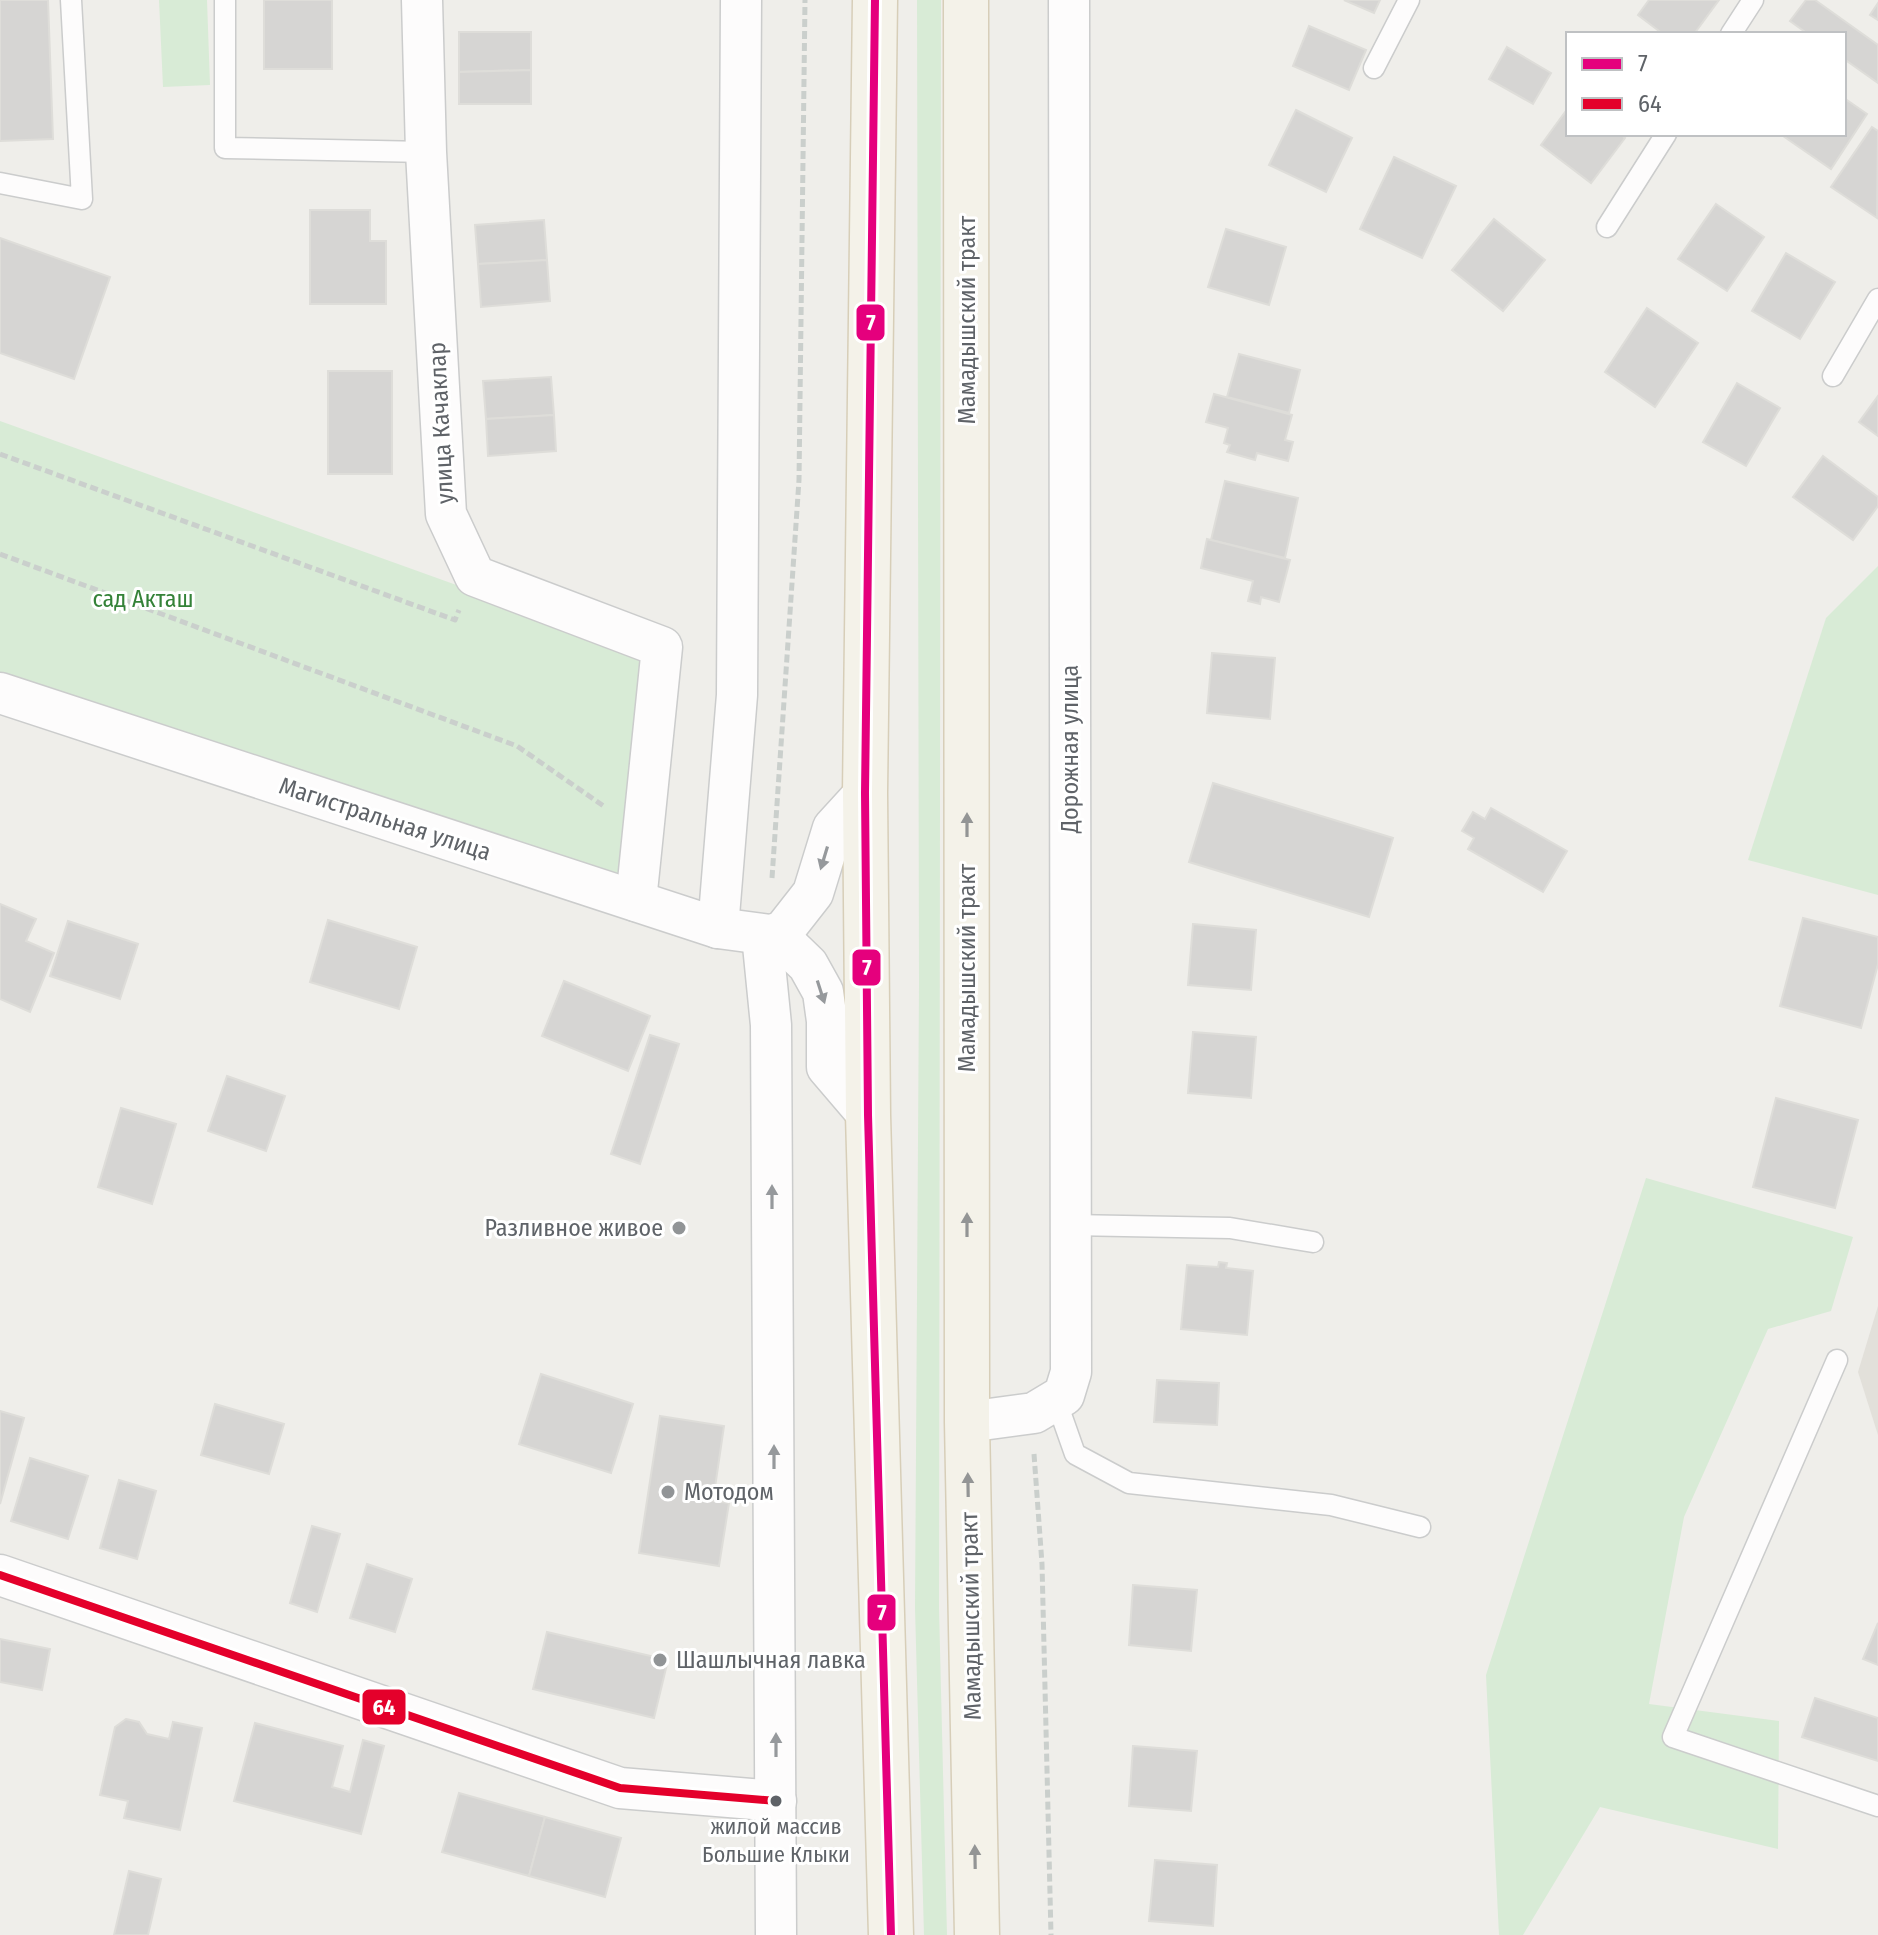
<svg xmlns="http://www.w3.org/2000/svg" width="1878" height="1935" font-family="'Fira Sans Condensed',sans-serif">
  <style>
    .education { fill: #e2e0da }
    .green { fill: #d8ebd6 }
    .building { fill: #d6d5d3; stroke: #deddd9; stroke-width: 2 }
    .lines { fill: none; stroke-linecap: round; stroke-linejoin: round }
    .service-casing { stroke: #cbcccc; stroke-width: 23 }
    .minor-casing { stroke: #cbcccc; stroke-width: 43 }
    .primary-casing { stroke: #d7ceb8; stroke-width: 47 }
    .path { stroke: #cacfcc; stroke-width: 5; stroke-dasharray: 8 4; stroke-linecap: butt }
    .service { stroke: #fdfcfc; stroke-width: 20 }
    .minor { stroke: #fdfcfc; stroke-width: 40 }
    .primary { stroke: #f4f2e9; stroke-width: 44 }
    .bus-1-casing { stroke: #fff; stroke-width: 14 }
    .bus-2-casing { stroke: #fff; stroke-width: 14 }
    .bus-1 { stroke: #e5007d; stroke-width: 8 }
    .bus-2 { stroke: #e4002b; stroke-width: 8 }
    .oneway { fill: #939595 }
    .oneway2 { fill: #96999c }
    .poi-dot { fill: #919496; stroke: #fff; stroke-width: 3 }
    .bus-dot { fill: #5f6368; stroke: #fff; stroke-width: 3 }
    .labels { text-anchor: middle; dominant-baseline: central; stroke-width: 6; stroke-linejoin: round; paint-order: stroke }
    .bus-label { font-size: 22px; fill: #5f6368; stroke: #fff }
    .street-label { font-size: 24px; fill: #5f6368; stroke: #fff }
    .park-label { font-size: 24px; fill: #348238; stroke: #fff }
    .poi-label { font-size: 24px; fill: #5f6368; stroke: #fff; text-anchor: start }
    .line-badge { stroke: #fff; stroke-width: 3 }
    .badge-label { font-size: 22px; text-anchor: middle; font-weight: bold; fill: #fff }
  </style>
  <rect width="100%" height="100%" fill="#efeeea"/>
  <!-- education -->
  <path class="education" d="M1878 1306V1435L1858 1372Z"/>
  <!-- green -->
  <g class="green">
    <path d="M159 0H207L210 85 163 87Z"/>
    <path d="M917 0H941L939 1608 947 1935H924L915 1608 919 984Z"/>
    <path d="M0 421 646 653 622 885 0 677Z"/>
    <path d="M1878 566V895L1748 860 1826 618Z"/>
    <path d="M1646 1178 1853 1237 1831 1311 1768 1329 1684 1517 1649 1704 1779 1721 1778 1849 1600 1807 1523 1935H1499L1486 1675Z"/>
  </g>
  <!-- building -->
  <g class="building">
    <path d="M0 0H48L53 139 0 141Z"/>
    <rect x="264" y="0" width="68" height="69"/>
    <path d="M1344 0H1380L1374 13Z"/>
    <path d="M1649 0H1719L1694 34H1663L1638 15Z"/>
    <path d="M1806 0H1815L1878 45V83L1844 59V34H1808L1790 21Z"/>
    <path d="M1878 3V20L1870 15Z"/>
    <path d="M1309 26 1366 50 1349 90 1293 66Z"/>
    <path d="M459 32H531V70L459 72Z"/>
    <path d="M1507 47 1551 73 1533 104 1489 79Z"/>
    <path d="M531 70V104H459V72Z"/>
    <path d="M1844 98 1867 114 1831 169 1783 136 1784 134H1844Z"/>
    <path d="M1568 108V134H1620L1625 138 1591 183 1541 145Z"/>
    <path d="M1296 110 1352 138 1326 192 1269 165Z"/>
    <path d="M1872 127 1878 131 1877 218 1831 187Z"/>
    <path d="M1394 157 1456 186 1422 258 1360 229Z"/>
    <path d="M1716 204 1764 237 1727 291 1678 259Z"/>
    <path d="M310 210H370V241H386V304H310Z"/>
    <path d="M1494 219 1545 260 1503 311 1452 270Z"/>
    <path d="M544 220 547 260 478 264 475 225Z"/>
    <path d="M1226 229 1286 247 1269 305 1208 287Z"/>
    <path d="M0 238 110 277 74 379 0 353Z"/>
    <path d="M1786 253 1835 282 1800 339 1752 311Z"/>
    <path d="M547 260 550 301 481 307 478 264Z"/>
    <path d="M1647 308 1698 343 1655 407 1605 372Z"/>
    <path d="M1239 354 1300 370 1289 413 1227 397Z"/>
    <rect x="328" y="371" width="64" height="103"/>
    <path d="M551 377 554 415 486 419 483 381Z"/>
    <path d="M1737 383 1780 408 1746 466 1703 442Z"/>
    <path d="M1214 394 1292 415 1285 440 1293 442 1288 461 1257 453 1255 460 1227 452 1230 445 1224 443 1228 428 1206 422Z"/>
    <path d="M1878 396V436L1859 422Z"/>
    <path d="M554 415 556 451 488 456 486 419Z"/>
    <path d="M1823 456 1878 497V506L1853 540 1793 497Z"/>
    <path d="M1225 481 1298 498 1285 558 1211 540Z"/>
    <path d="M1207 539 1290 560 1279 602 1261 597 1260 604 1248 601 1253 581 1201 568Z"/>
    <path d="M1212 653 1275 658 1270 719 1207 713Z"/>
    <path d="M1213 783 1393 838 1369 917 1189 862Z"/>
    <path d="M1491 808 1567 851 1543 892 1468 849 1474 838 1462 831 1473 812 1485 819Z"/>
    <path d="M0 904 36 919 26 941 54 953 30 1012 0 999Z"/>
    <path d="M1803 918 1878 937V964L1861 1028 1780 1006Z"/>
    <path d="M328 920 417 947 399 1009 310 982Z"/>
    <path d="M68 921 138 944 120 999 50 976Z"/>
    <path d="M1193 924 1256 930 1251 990 1188 985Z"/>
    <path d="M564 981 650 1016 628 1071 542 1036Z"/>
    <path d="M1193 1032 1256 1037 1251 1098 1188 1093Z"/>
    <path d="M650 1035 679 1044 640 1164 611 1154Z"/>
    <path d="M227 1076 285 1096 266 1151 208 1131Z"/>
    <path d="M1776 1098 1858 1120 1835 1208 1753 1187Z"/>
    <path d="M121 1108 176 1124 152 1204 98 1187Z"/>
    <path d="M1219 1262 1227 1263 1226 1268 1253 1271 1247 1335 1181 1329 1187 1265 1218 1267Z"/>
    <path d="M541 1374 633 1404 611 1473 519 1444Z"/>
    <path d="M1157 1380 1219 1383 1217 1425 1154 1422Z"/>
    <path d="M215 1404 284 1424 269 1474 201 1455Z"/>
    <path d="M0 1411 24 1418 0 1504Z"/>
    <path d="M660 1416 724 1426 713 1501 729 1503 719 1566 639 1553Z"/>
    <path d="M30 1458 88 1476 68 1539 11 1521Z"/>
    <path d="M119 1480 156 1491 137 1559 100 1548Z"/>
    <path d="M312 1526 340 1534 317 1612 290 1603Z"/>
    <path d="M367 1564 412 1579 395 1632 350 1618Z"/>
    <path d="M1133 1585 1197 1590 1191 1651 1129 1645Z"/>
    <path d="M1878 1623V1665L1863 1659Z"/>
    <path d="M547 1632 668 1660 654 1718 533 1689Z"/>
    <path d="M0 1639 50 1649 42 1690 0 1682Z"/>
    <path d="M1815 1698 1878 1718V1761L1802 1737Z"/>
    <path d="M126 1719 139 1722 147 1734 169 1739 173 1722 202 1728 180 1830 124 1818 128 1801 100 1795 115 1727Z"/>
    <path d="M255 1723 343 1746 332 1787 350 1792 363 1740 384 1746 361 1834 234 1801Z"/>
    <path d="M1133 1746 1197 1751 1191 1811 1129 1806Z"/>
    <path d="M459 1793 545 1817 529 1876 442 1852Z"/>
    <path d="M545 1817 621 1838 605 1897 529 1876Z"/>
    <path d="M1155 1860 1217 1865 1213 1926 1149 1921Z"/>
    <path d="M129 1871 161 1879 148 1935H114Z"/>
  </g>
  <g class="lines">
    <!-- service casing -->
    <g class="service-casing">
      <g id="service">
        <path d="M225 0V148L426 152"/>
        <path d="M1731 34 1753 0"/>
        <path d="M1374 68 1409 0"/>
        <path d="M0 183 82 199 71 0"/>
        <path d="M1607 227 1666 134"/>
        <path d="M1833 376 1878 299"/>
        <path d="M1071 1225 1230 1228 1313 1242"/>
        <path d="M1837 1360 1673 1737 1878 1806"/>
        <path d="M1056 1400 1075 1454 1129 1483 1331 1505 1420 1527"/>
      </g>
    </g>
    <!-- minor casing -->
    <g class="minor-casing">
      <g id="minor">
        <path d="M422 0 426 152 446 514 475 576 662 647 636 901"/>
        <path d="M0 693 718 928 778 936 808 965 823 992 827 1021V1067L868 1115"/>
        <path d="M718 928 737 695 741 0"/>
        <path d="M762 935 771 1025 776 1935"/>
        <path d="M773 935 784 930 813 893 833 828 865 793"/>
        <path d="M967 1422 1034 1413 1064 1395 1071 1372 1069 0"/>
        <path d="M0 1575 620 1788 776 1801"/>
      </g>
    </g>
    <!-- primary casing -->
    <g class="primary-casing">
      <g id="primary">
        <path d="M875 0 865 793 868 1115 891 1935"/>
        <path d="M966 0 967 1422 977 1935"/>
      </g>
    </g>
    <!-- path -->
    <g class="path">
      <path d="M0 454 455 620 459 610"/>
      <path d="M0 554 517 746 605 807"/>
      <path d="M772 878 799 480 805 0"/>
      <path d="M1034 1454 1042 1564 1051 1935"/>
    </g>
    <!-- service -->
    <use href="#service" class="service"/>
    <!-- minor -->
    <use href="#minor" class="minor"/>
    <!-- primary -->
    <use href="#primary" class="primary"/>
    <!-- bus-1 casing -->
    <g class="bus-1-casing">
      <path id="bus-1" d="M875 0 865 793 868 1115 891 1935"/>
    </g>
    <!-- bus-2 casing -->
    <g class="bus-2-casing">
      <path id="bus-2" d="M0 1575 620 1788 776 1801"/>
    </g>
    <!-- bus-1 -->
    <use href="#bus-1" class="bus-1"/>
    <!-- bus-2 -->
    <use href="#bus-2" class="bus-2"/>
  </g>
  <!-- one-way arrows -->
  <defs><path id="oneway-solid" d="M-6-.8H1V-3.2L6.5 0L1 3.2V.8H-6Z" transform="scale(2)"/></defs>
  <g class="oneway">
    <use href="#oneway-solid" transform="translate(967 825) rotate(-90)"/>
    <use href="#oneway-solid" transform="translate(967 1225) rotate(-90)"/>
    <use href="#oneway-solid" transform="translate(968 1485) rotate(-91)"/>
    <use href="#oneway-solid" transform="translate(975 1857) rotate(-91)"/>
  </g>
  <g class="oneway2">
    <use href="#oneway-solid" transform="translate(824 858) rotate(107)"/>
    <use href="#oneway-solid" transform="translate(821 992) rotate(72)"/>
    <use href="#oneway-solid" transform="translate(772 1197) rotate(-90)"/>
    <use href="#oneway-solid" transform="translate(774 1457) rotate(-90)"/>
    <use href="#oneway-solid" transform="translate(776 1745) rotate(-90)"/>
  </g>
  <!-- markers -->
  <g class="poi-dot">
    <circle cx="679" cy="1228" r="8"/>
    <circle cx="668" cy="1492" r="8"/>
    <circle cx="660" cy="1660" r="8"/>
  </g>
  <circle class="bus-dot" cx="776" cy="1801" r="7"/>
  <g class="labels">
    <!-- bus labels -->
    <g class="bus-label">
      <text x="776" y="1826">жилой массив<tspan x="776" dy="28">Большие Клыки</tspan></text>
    </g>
    <!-- street labels -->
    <g class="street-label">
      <text transform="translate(967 320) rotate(-90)">Мамадышский тракт</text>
      <text transform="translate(441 423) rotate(-93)">улица Качаклар</text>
      <text transform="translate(1070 749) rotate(-90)">Дорожная улица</text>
      <text transform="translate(385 819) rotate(18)">Магистральная улица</text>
      <text transform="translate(967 968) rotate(-90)">Мамадышский тракт</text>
      <text transform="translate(971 1616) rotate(-91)">Мамадышский тракт</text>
    </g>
    <!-- park labels -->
    <g class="park-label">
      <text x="143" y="599">сад Акташ</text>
    </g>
    <!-- poi labels -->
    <g class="poi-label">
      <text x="663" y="1228" text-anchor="end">Разливное живое</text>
      <text x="684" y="1492">Мотодом</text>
      <text x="676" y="1660">Шашлычная лавка</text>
    </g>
  </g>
  <g class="line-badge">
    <rect x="855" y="303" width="31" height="39" rx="8" fill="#e5007d"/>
    <rect x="851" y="948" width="31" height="39" rx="8" fill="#e5007d"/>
    <rect x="866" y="1593" width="31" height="39" rx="8" fill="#e5007d"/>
    <rect x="361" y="1688" width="46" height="38" rx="8" fill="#e4002b"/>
  </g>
  <g class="badge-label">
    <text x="871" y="330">7</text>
    <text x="867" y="975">7</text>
    <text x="882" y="1620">7</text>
    <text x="384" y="1715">64</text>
  </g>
  <!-- legend -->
  <rect x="1566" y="32" width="280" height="104" fill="#ffffff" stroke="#bfc1c3" stroke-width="2"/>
  <rect x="1582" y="58" width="40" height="12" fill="#e5007d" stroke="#bfc1c3" stroke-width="2"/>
  <text x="1638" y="72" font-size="24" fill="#5f6368">7</text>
  <rect x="1582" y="98" width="40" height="12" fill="#e4002b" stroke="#bfc1c3" stroke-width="2"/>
  <text x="1638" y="112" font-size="24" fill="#5f6368">64</text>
</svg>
